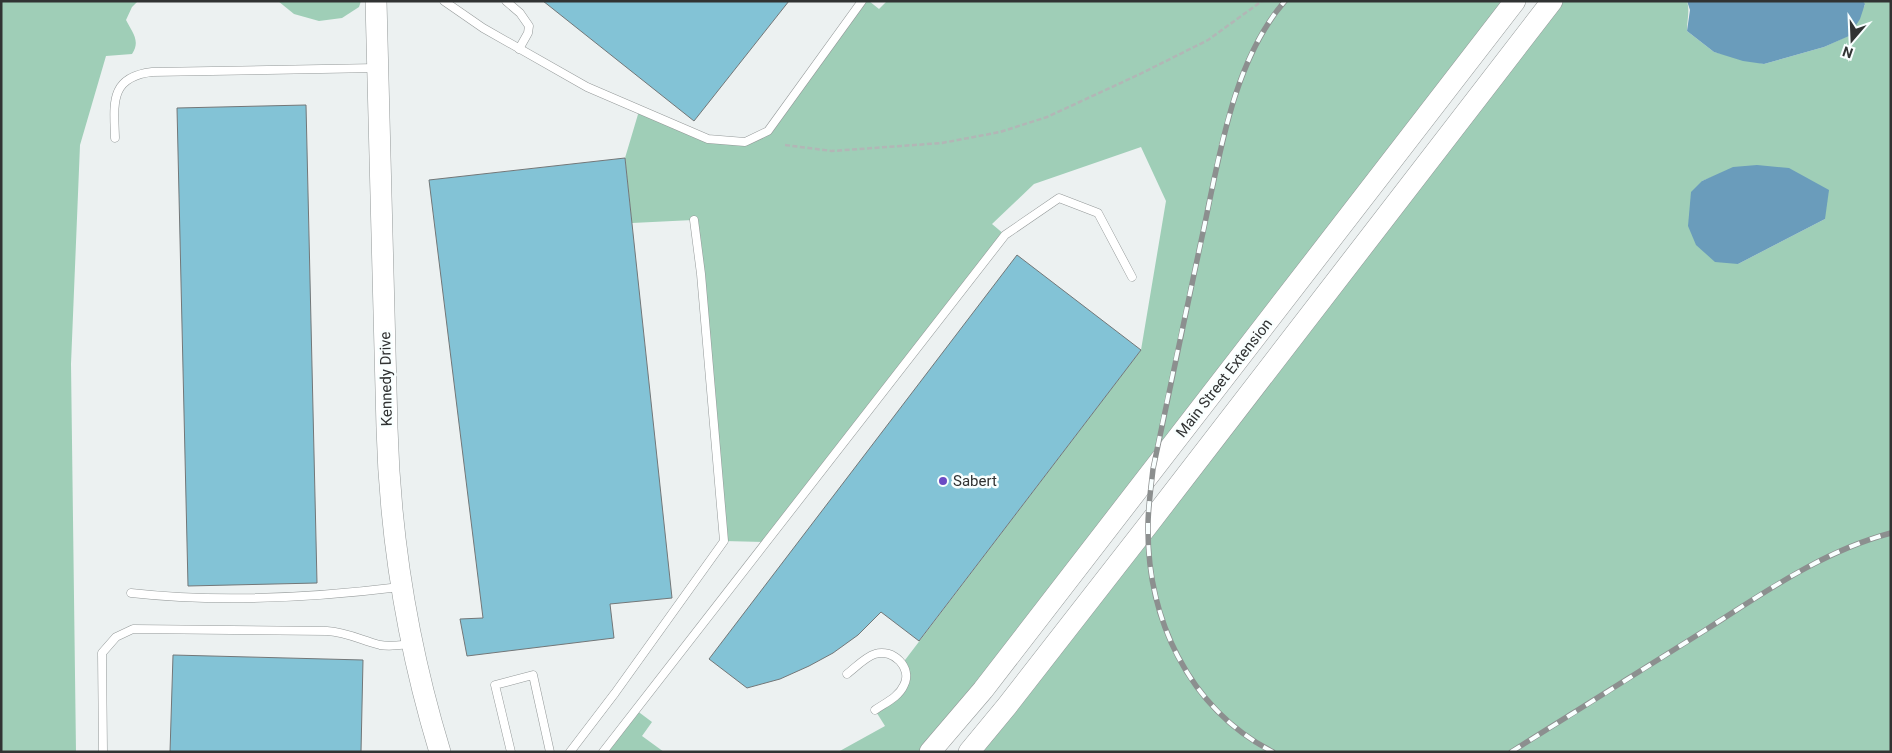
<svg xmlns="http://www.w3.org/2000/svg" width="1892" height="753" font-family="Roboto,sans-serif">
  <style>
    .green { fill: #9fceb7; fill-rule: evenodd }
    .water { fill: #6a9cbb }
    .building { fill: #83c3d6; stroke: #737778 }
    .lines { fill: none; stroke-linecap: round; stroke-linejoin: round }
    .lane-casing { stroke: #949999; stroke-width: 9 }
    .secondary-casing { stroke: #949999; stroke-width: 22 }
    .path { stroke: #b2b6b6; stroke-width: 2.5; stroke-dasharray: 5 2.5; stroke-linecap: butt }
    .lane { stroke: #fff; stroke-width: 8 }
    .secondary { stroke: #fff; stroke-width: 21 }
    .rail-casing { stroke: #8c8f8f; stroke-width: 5.5 }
    .rail { stroke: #f9ffff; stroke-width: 4; stroke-dasharray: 11; stroke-linecap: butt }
    .poi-dot { fill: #6b4bc4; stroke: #f9ffff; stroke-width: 2 }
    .labels { text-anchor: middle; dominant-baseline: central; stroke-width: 5; stroke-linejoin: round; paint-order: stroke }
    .street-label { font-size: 15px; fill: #313333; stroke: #f9ffff }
    .poi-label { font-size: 15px; fill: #313333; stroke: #f9ffff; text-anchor: start }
  </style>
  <rect width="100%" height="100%" fill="#ecf1f1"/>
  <!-- green -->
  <g class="green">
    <path d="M1 1H138L132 7 126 20C132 32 141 41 132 54L106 56 80 145 71 364 76 752H1Z"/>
    <path d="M278 1H361L359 7 342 18 319 21 294 14Z"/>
    <path d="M862 1H869L879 9 887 1H1515L930 752H838L885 726 875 710 903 688 902 664 1141 350 1166 201 1141 147 1034 184 992 224 1005 235 766 542 724 541 693 220 632 223 625 158 639 111 708 139 745 142 768 131Z"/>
    <path d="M1552 1H1687C1690 11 1687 20 1687 31L1714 52 1764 64 1824 47 1848 36 1865 5 1863 1H1891V752H969ZM1715 176 1825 219 1738 264 1702 181Z"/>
    <path d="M636 710 652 722 642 736 664 752H603Z"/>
  </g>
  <!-- water -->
  <g class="water">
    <path d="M1687 1H1863L1865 4 1860 19 1849 36 1824 47 1764 64 1743 61 1714 52 1687 31 1690 10Z"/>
    <path d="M1757 165 1789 168 1829 190 1825 219 1738 264 1715 262 1696 245 1688 226 1691 192 1702 181 1733 167Z"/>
  </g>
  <!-- building -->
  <g class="building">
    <path d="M543 1H789L694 121Z"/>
    <path d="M306 105 317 583 188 586 177 108Z"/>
    <path d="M625 158 672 598 610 604 614 638 467 656 460 619 483 618 429 180Z"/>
    <path d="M1017 255 1141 350 919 641 881 612 858 635 833 653 809 666 780 679 747 688 709 659Z"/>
    <path d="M173 655 363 660 361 752H170Z"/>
  </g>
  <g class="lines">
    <!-- lane casing -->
    <g class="lane-casing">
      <g id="lane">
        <path d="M444 1 483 28 587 87 708 139 745 142 768 131 862 1"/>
        <path d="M506 1 520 13 529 26 528 33 519 49"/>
        <path d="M115 138C114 104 109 77 152 72L376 68"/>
        <path d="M131 593C220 603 311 598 400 587"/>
        <path d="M847 674C855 668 865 657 875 654 893 648 913 668 904 685 899 697 885 703 875 710"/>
        <path d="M103 752 102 653 116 637 133 629 327 631C346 632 361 640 380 645 390 647 401 645 411 644"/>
        <path d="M511 752 495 685 533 675 550 752"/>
        <path d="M570 752 615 693 724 541 701 274 694 220"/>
        <path d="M603 752 1005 235 1059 198 1098 213 1132 277"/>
      </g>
    </g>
    <!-- secondary casing -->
    <g class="secondary-casing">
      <g id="secondary">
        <path d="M376 1 387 428C390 537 408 647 440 752"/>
        <path d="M930 752 983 690 1515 1"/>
        <path d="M969 752 1007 706 1148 525 1552 1"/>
      </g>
    </g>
    <!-- path -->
    <path class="path" d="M785 145 832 151 942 143 1000 132 1047 117 1140 74 1208 40 1262 1"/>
    <!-- lane -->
    <use href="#lane" class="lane"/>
    <!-- secondary -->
    <use href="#secondary" class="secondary"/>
    <!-- rail casing -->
    <g class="rail-casing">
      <g id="rail">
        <path d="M1273 752C1188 708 1147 618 1148 526 1148 507 1151 488 1153 469 1168 395 1184 321 1200 246 1218 167 1230 64 1285 1"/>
        <path d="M1511 752C1577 711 1642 670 1707 629 1765 592 1823 551 1891 533"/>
      </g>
    </g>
    <!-- rail -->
    <use href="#rail" class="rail"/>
  </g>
  <!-- markers -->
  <circle class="poi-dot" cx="943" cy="481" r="5"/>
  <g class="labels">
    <!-- street labels -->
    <g class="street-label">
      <text transform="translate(1224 378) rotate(-52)">Main Street Extension</text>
      <text transform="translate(386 379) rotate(-91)">Kennedy Drive</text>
    </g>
    <!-- poi labels -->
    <g class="poi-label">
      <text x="953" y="481">Sabert</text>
    </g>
  </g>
  <!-- border -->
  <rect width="1892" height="753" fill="none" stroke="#313333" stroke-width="5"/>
  <!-- north arrow -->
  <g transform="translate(1852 40) rotate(199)" stroke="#f9ffff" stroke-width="4" paint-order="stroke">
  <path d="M0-4L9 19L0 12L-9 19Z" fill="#313333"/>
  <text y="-8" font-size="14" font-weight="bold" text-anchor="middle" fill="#313333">N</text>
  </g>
</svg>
